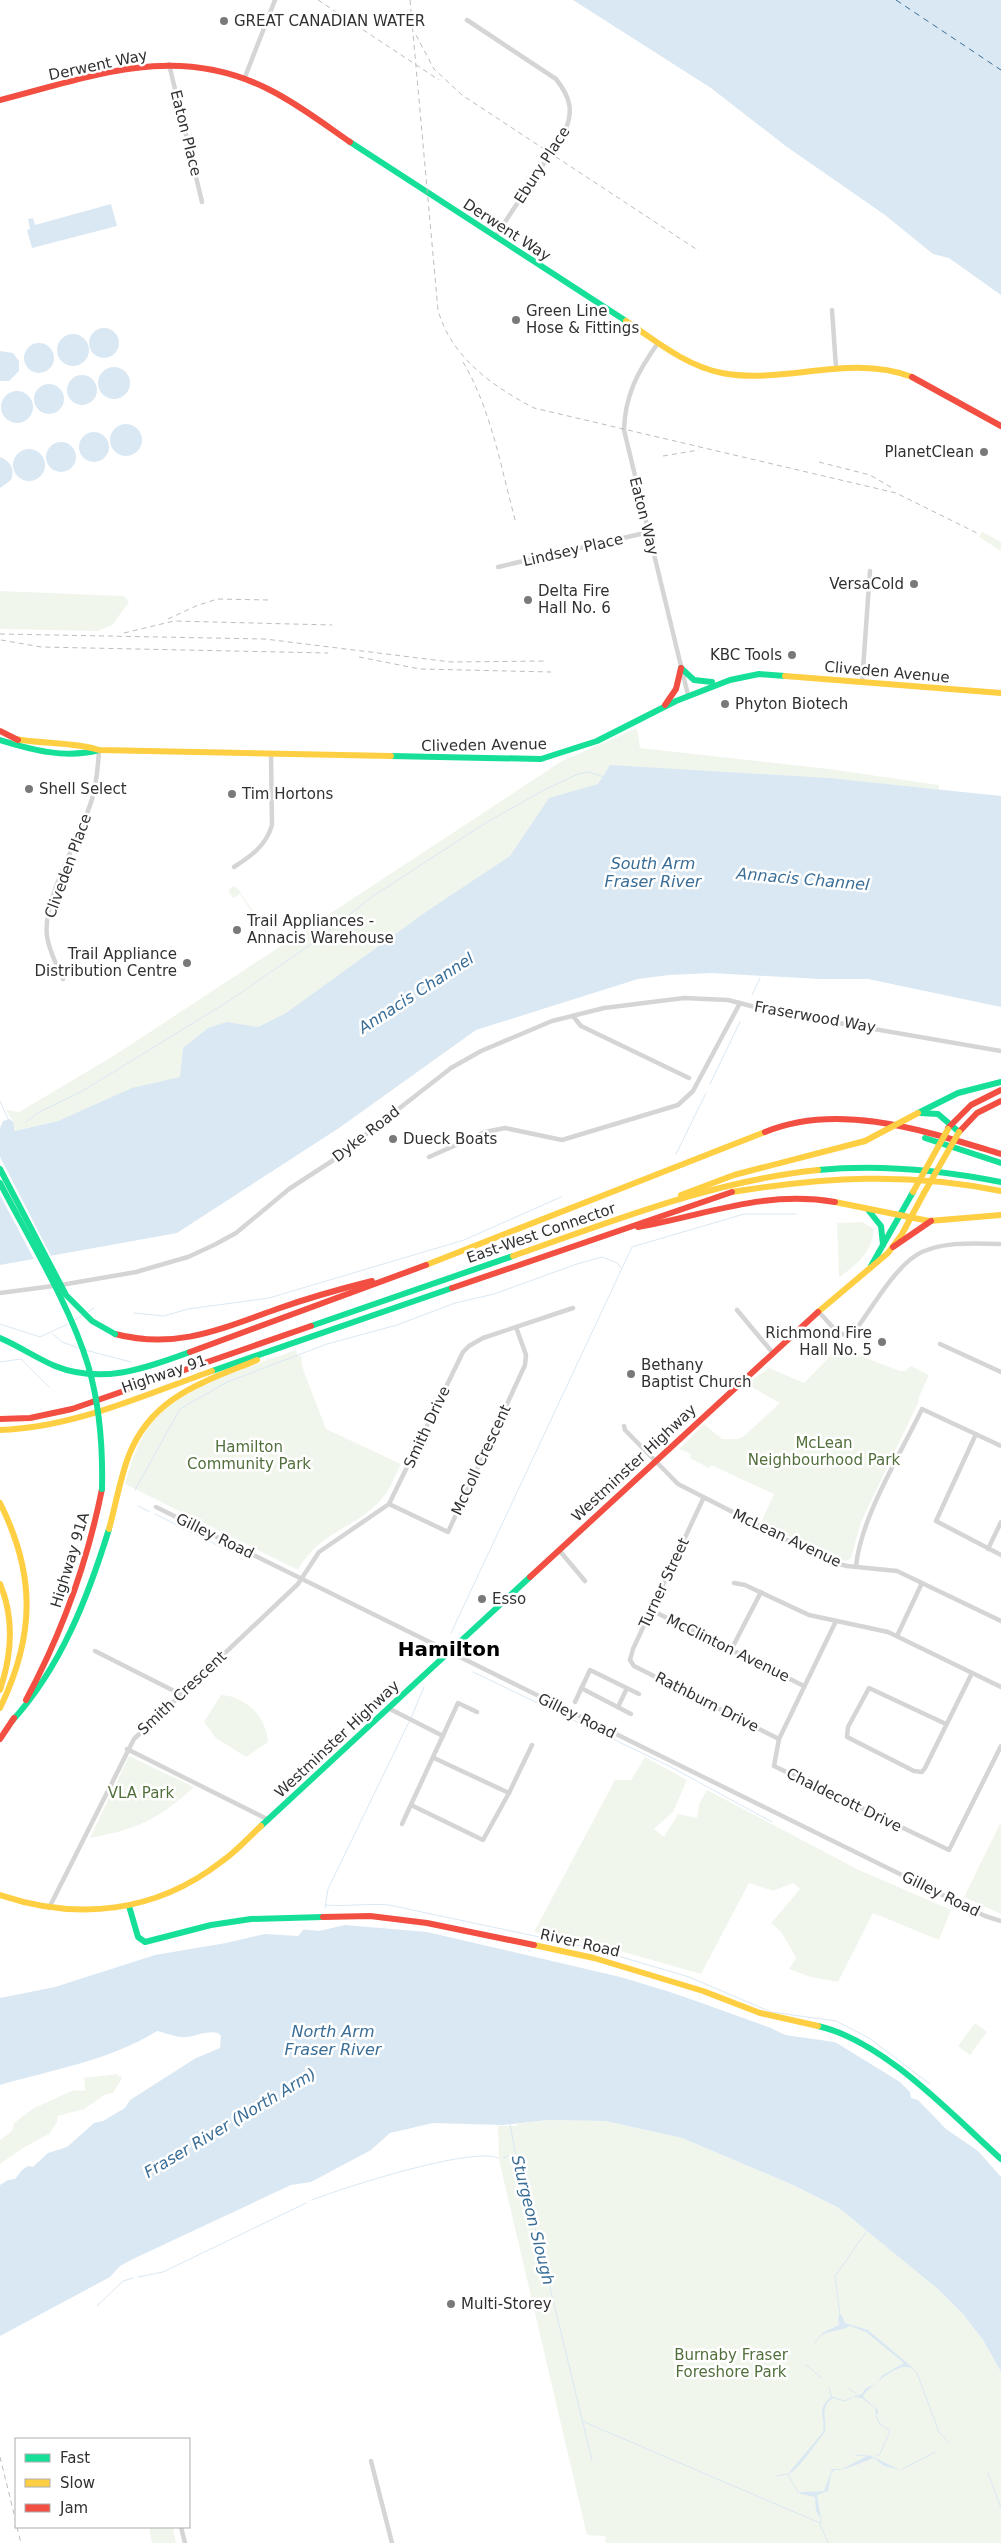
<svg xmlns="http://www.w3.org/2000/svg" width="1001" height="2543" font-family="'DejaVu Sans',sans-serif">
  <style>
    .green { fill: #f1f6ed }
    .water { fill: #dae8f3 }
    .pier { fill: #fff }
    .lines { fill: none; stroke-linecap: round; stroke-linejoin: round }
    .stream { stroke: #dae8f3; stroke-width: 1 }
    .ferry { stroke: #3a6e97; stroke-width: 1; stroke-dasharray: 6 5; stroke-linecap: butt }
    .street { stroke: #d5d5d5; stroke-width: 4.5 }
    .fast { stroke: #16e098; stroke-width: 6 }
    .slow { stroke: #ffcf43; stroke-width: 6 }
    .jam { stroke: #f24e42; stroke-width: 6 }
    .rail { stroke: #bdbdbd; stroke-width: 1; stroke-dasharray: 5 4; stroke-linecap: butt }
    .fast-bridge { stroke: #16e098; stroke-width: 6 }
    .slow-bridge { stroke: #ffcf43; stroke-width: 6 }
    .poi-dot { fill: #797979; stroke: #fff; stroke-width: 2 }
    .labels { text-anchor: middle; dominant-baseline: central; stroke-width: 5; stroke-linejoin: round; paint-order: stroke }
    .poi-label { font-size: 15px; fill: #313131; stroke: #fff; text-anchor: start }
    .street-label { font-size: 15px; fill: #313131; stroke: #fff }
    .park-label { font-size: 15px; fill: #516f3b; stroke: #fff }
    .water-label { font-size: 16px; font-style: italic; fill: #3a6e97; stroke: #fff }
    .district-label { font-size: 20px; font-weight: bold; fill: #000; stroke: #fff }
  </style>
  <rect width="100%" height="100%" fill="#fff"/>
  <!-- green -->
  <g class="green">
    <path d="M982 532 1001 542V551L979 537Z"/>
    <path d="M0 591 124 596 129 602 112 625 98 631 0 629Z"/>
    <path d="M637 728 640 748 829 769 939 785V790L285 1029 188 1073 155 1092 58 1121 13 1131 14 1123 6 1110 19 1112 115 1055 562 761Z"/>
    <path d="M234 886 238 889 270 936 268 937 240 894 233 898 228 890Z"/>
    <path d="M862 1222 874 1229C871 1255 858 1262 839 1278L837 1223Z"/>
    <path d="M296 1350 298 1356H301L303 1369 326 1429 401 1464C394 1478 389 1493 377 1504 349 1531 320 1532 298 1570L125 1484C130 1466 136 1447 146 1431 173 1388 250 1367 296 1350Z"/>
    <path d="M836 1350 861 1356 900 1371H905L911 1366 929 1375 918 1399 919 1401 861 1522 851 1558 846 1561 833 1558 761 1523 774 1494 711 1465 709 1468 690 1458 691 1454 679 1449 704 1424 722 1439H738L744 1436 780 1403 746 1384 769 1368 804 1383Z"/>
    <path d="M221 1695C245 1696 267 1717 268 1742L246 1757 216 1738 204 1722Z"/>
    <path d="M129 1756 194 1787C157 1820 138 1829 90 1838Z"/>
    <path d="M645 1757 687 1780 673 1812 654 1829 664 1837 678 1814 697 1818 699 1804 707 1790 857 1869 951 1910 939 1940 873 1913 838 1982 811 1977 789 1969 796 1958 782 1933 771 1923 800 1889 793 1883 773 1891 749 1883 701 1974 624 1952 534 1932 615 1780H631Z"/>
    <path d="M1001 1822V1914L964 1897Z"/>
    <path d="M975 2023 987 2032 970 2055 958 2046Z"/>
    <path d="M117 2074 122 2078 113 2093 106 2094 84 2109 58 2116 57 2122 49 2134 23 2148 0 2164V2140L12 2131 14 2123 34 2108 74 2090 81 2091 85 2090 84 2078Z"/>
    <path d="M547 2120 605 2121 682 2138 793 2185 839 2208 939 2290 962 2313 983 2340 1001 2372V2543H606L605 2536 587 2535 499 2160 498 2126H518L516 2124Z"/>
    <path d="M149 2527H173L176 2543H152Z"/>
  </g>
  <!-- water -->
  <g class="water">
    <path d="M573 0H1001V295L949 258 933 254 885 215 787 147 711 88Z"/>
    <path d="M111 204 117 226 32 248 27 230 30 229 28 219 33 218 35 225Z"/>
    <circle cx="104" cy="343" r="15"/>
    <circle cx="73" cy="350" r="16"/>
    <circle cx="39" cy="358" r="15"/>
    <path d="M0 351 13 353 19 361V371L9 381H0Z"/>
    <circle cx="114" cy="383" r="16"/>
    <circle cx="82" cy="390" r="15"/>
    <circle cx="49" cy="399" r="15"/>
    <circle cx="17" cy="407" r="16"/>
    <circle cx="126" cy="440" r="16"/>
    <circle cx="94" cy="447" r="15"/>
    <circle cx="61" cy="457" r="15"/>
    <circle cx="29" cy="465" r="16"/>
    <path d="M0 457C11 461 15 470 11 480L0 488Z"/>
    <path d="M610 765 829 778 1001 796V1007L868 979H819L711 973 669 975 638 979 476 1030 339 1128 177 1233 0 1265V1128L3 1121 10 1119 14 1123V1131L58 1121 132 1088 180 1077 183 1048 208 1028 227 1022 258 1027 286 1013 430 909 510 856 549 798 598 784Z"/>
    <path d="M346 1923 434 1931 568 1961 670 1992 803 2036 844 2044 883 2067 917 2095 948 2128 979 2149 1001 2172V2372L983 2340 962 2313 939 2290 839 2208 793 2185 682 2138 605 2121 547 2120 503 2125 433 2123 390 2133 371 2150 311 2182 291 2185 133 2259 120 2266 110 2277 0 2336V2185L8 2180 15 2179 22 2170 28 2166 33 2167 48 2153 67 2147 94 2123 103 2121 125 2108 130 2100 196 2058 220 2048 221 2036 218 2033C207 2030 197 2036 186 2037 177 2038 166 2033 157 2031 109 2061 54 2069 0 2085V1998L55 1987 155 1955 226 1943 265 1934 298 1936 305 1928 319 1929Z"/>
    <path d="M841 2314 845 2323 868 2330 913 2368C910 2368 908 2367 905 2367 895 2366 866 2389 863 2397L878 2410 877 2416 880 2424 877 2420 875 2408 862 2398 852 2397 862 2394 865 2389 876 2383 883 2375 904 2363 866 2332 850 2326C843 2331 831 2329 819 2337L824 2332 839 2325 838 2316Z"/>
    <path d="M832 2396 833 2398C819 2407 827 2420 825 2432 816 2443 799 2470 787 2475L823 2432C826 2416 815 2410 832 2396Z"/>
    <path d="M869 2455 900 2470 884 2466 874 2458C862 2462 845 2471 834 2470L831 2474 828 2491 817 2495 821 2519 816 2511 815 2497 797 2493C802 2491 816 2492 824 2491L832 2469H842Z"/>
  </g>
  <!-- pier -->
  <g class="pier">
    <path d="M0 1157 12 1180 52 1258 35 1261 0 1195Z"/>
    <path d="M347 1922 382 1923 423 1928 569 1959 670 1989 804 2033 845 2041 885 2065 919 2093 950 2126 980 2147 1001 2168V2177L978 2151 946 2129 918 2100 911 2098 910 2092 900 2082 835 2042 785 2035 771 2028 646 1983 427 1932 345 1925 319 1931 300 1929 305 1926 334 1925Z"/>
  </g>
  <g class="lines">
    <!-- stream -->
    <g class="stream">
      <path d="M752 995 760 978"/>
      <path d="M710 1084 740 1022"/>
      <path d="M0 1101 9 1121"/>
      <path d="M26 1122 39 1112 79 1093 229 1001 320 938 373 896 484 824 542 791 578 774 589 772 604 777"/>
      <path d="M676 1154 706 1093"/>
      <path d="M88 1312 94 1308"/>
      <path d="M134 1313 164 1316 188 1309 269 1298 464 1240 561 1197"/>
      <path d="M73 1321 83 1315"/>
      <path d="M0 1324 40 1337 68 1324"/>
      <path d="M53 1334 62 1342 79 1348"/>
      <path d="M85 1350 131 1362"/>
      <path d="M0 1362 21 1359 49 1387"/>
      <path d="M135 1490 180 1409 227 1382 327 1344 397 1325 455 1303 494 1294 577 1264 602 1257 617 1263 621 1268"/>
      <path d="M138 1506 150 1512"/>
      <path d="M155 1514 227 1550"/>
      <path d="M451 1633 632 1247 744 1214H796"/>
      <path d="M473 1672 669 1766 772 1822"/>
      <path d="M411 1718 424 1687"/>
      <path d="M325 1905C347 1907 367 1903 389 1905L591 1948 689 1977 771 2012 836 2021 869 2038 930 2084"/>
      <path d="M325 1908 328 1889 409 1722"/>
      <path d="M510 2124 522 2189 537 2234 592 2460"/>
      <path d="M503 2158 508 2156"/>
      <path d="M312 2200C342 2188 473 2146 498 2158"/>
      <path d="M138 2277 163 2272 306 2203"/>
      <path d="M97 2306 123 2281 133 2278"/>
      <path d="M840 2315 835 2276 867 2231"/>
      <path d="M815 2343 820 2336"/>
      <path d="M806 2365 822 2378"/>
      <path d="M912 2368 917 2373 939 2432 949 2443"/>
      <path d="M829 2387 832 2398"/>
      <path d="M848 2388 857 2394"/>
      <path d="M832 2397 844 2401 852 2398"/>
      <path d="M582 2421 820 2523"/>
      <path d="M856 2455 867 2456"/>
      <path d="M876 2456 880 2454 890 2431 879 2423"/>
      <path d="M901 2470 935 2452"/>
      <path d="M988 2473 1001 2508"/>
      <path d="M788 2475 798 2492"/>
      <path d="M777 2476 787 2474"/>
      <path d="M821 2519 820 2524 828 2543"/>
    </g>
    <!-- ferry -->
    <path class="ferry" d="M896 0 1001 70"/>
    <!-- street -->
    <g class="street">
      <path d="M467 20 556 79C571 98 574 112 564 133L495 237"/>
      <path d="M169 64 202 202"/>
      <path d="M245 77 275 0"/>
      <path d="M832 310 836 367"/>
      <path d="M658 343C638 371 625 395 624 430L688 695"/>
      <path d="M498 567 649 532"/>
      <path d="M862 683 870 571"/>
      <path d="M234 867C251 856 266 846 272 825L271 755"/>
      <path d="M63 979C57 966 49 951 47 936 42 899 81 837 92 799 97 783 98 767 99 750"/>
      <path d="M573 1016 581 1026 689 1078"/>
      <path d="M429 1157 485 1132 505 1128 562 1140 678 1105 693 1091 740 1003"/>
      <path d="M61 1285 136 1272 188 1257 214 1245 236 1233 289 1189 332 1161 451 1068 481 1051 552 1021 604 1008 684 998 728 1000 770 1011 1001 1051"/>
      <path d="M0 1293 53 1286"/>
      <path d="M737 1310 772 1352"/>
      <path d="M819 1312 838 1333 848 1335 857 1328C873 1306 893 1271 915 1256 937 1241 975 1243 1001 1244"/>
      <path d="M940 1344 1001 1372"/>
      <path d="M624 1426 625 1430 678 1484 828 1561 847 1566 897 1571 1001 1621"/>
      <path d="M976 1434 936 1521 1001 1555"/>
      <path d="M703 1499 633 1649 630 1660 634 1666 779 1739"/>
      <path d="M389 1504 448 1532 525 1365 526 1355 516 1327"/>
      <path d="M156 1507 985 1916 1001 1921"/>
      <path d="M988 1549 1001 1522"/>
      <path d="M559 1550 585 1581"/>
      <path d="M856 1566C861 1517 900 1455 922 1409L1001 1446"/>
      <path d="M734 1583 745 1585 809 1615 888 1632 1001 1687"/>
      <path d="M651 1610 804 1686"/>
      <path d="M836 1621 779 1739 774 1766 949 1850 1001 1746"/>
      <path d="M897 1636 922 1583"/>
      <path d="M731 1650 761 1592"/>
      <path d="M95 1651 180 1694"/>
      <path d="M581 1688 631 1714"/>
      <path d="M575 1702 590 1670 639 1694"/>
      <path d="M618 1707 627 1688"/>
      <path d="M388 1708 443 1736"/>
      <path d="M946 1724 869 1688 848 1727 847 1737 914 1771 922 1772 925 1768 972 1673"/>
      <path d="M127 1749 269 1820"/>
      <path d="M509 1793 532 1745"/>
      <path d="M411 1805 483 1840 509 1793 434 1758"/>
      <path d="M402 1824 458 1703 477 1712"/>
      <path d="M49 1908 134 1739 298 1584 319 1552 389 1504 463 1352 469 1346 483 1338 573 1308"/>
      <path d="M371 2461 392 2543"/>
      <path d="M181 2527 185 2543"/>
    </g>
    <!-- fast -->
    <g class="fast">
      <path d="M350 142 626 321"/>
      <path d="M681 668 694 680 712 682"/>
      <path d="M0 740C33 750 65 759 99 750"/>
      <path d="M391 756 541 759 597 741 676 701 730 680 759 674 785 676"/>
      <path d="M918 1113 958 1093 1001 1082"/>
      <path d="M920 1113 938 1114 959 1132"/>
      <path d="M925 1138 1001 1163"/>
      <path d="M818 1170C879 1164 941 1170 1001 1182"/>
      <path d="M869 1211 881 1226 883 1245"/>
      <path d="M871 1266 913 1192"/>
      <path d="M311 1326 513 1256"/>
      <path d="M0 1338C19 1346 36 1358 55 1366 102 1385 146 1368 190 1352"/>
      <path d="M212 1371 452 1288"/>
      <path d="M12 1721C61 1667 88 1597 109 1529"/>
      <path d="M261 1826 530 1577"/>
      <path d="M129 1906 138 1937 145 1942 211 1925 251 1919 323 1917"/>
      <path d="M818 2026C884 2041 951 2114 1001 2159"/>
    </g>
    <!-- slow -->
    <g class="slow">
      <path d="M626 321C656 341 686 366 722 373 786 385 849 353 912 377"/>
      <path d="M785 676 1001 693"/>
      <path d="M15 739C42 744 75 742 99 750L391 756"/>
      <path d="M732 1192C825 1177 908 1172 1001 1191"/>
      <path d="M681 1195 734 1175 865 1141"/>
      <path d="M835 1202 929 1221 1001 1215"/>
      <path d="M513 1256C613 1221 712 1181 818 1170"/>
      <path d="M426 1265 765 1132"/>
      <path d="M818 1312 888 1253 902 1234 924 1193"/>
      <path d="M0 1430C73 1428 144 1395 212 1371"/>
      <path d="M0 1503C36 1575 35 1636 0 1708"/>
      <path d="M109 1529C116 1504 120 1478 129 1455 152 1396 204 1382 257 1360"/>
      <path d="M0 1584C15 1619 12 1654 0 1690"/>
      <path d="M0 1895C78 1921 155 1913 221 1862 236 1852 248 1838 261 1826"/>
      <path d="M534 1945 594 1958 703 1991 760 2013 818 2026"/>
    </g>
    <!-- jam -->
    <g class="jam">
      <path d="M0 100C94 76 177 42 270 90 298 104 324 124 350 142"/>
      <path d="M912 377 1001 426"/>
      <path d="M665 705 676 689 681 668"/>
      <path d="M0 731 18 740"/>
      <path d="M948 1128 971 1105 1001 1090"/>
      <path d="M765 1132C840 1101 928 1132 1001 1154"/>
      <path d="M959 1132 977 1113 1001 1101"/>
      <path d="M638 1227C706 1215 764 1190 835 1202"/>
      <path d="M893 1247 931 1221"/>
      <path d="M452 1288 732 1192"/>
      <path d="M115 1334C176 1350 221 1329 277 1309 308 1298 340 1289 372 1281"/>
      <path d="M190 1352 426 1265"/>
      <path d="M0 1419 30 1418 72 1409 311 1326"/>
      <path d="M530 1577 818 1312"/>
      <path d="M26 1700C62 1633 87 1564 102 1489"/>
      <path d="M0 1739 14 1718"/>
      <path d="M323 1917 370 1916 427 1923 534 1945"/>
    </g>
    <!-- rail -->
    <g class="rail">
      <path d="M318 0 439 80"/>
      <path d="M410 0 438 310C451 357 492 386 534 408L896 493 979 534"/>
      <path d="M416 35 434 69 462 95 699 251"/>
      <path d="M463 362C492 411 501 469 516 523"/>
      <path d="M663 456 699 450"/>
      <path d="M819 462 870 475 894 489"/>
      <path d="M168 619 196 606 217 599 269 600"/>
      <path d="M124 633 174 621 332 625"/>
      <path d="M0 634 265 639 451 662 547 661"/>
      <path d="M1 640 41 647 328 653"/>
      <path d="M359 657 420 669 551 672"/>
      <path d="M0 2457 16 2522"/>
      <path d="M17 2527 21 2543"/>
    </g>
    <!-- fast-bridge -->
    <g class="fast-bridge">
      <path d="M0 1169 66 1295 92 1321 115 1334"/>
      <path d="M0 1183C29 1239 70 1305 88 1365 100 1406 103 1446 102 1489"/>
    </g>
    <!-- slow-bridge -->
    <g class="slow-bridge">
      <path d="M865 1141 918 1113"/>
      <path d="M913 1192 948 1129"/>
      <path d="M924 1193 959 1132"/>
    </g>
  </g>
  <!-- markers -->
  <g class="poi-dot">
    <circle cx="224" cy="21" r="5"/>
    <circle cx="516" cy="320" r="5"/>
    <circle cx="984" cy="452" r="5"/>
    <circle cx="914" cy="584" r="5"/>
    <circle cx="528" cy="600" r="5"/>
    <circle cx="792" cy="655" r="5"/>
    <circle cx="725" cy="704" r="5"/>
    <circle cx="29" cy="789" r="5"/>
    <circle cx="232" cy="794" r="5"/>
    <circle cx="237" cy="930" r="5"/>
    <circle cx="187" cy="963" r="5"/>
    <circle cx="393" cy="1139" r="5"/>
    <circle cx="882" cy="1342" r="5"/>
    <circle cx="631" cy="1374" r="5"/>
    <circle cx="482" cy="1599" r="5"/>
    <circle cx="451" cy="2304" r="5"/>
  </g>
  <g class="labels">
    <!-- poi labels -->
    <g class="poi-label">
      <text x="234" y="21">GREAT CANADIAN WATER</text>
      <text x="526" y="311">Green Line<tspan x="526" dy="17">Hose &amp; Fittings</tspan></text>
      <text x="974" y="452" text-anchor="end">PlanetClean</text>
      <text x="904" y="584" text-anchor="end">VersaCold</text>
      <text x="538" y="591">Delta Fire<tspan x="538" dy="17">Hall No. 6</tspan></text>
      <text x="782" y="655" text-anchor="end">KBC Tools</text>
      <text x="735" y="704">Phyton Biotech</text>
      <text x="39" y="789">Shell Select</text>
      <text x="242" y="794">Tim Hortons</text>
      <text x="247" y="921">Trail Appliances -<tspan x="247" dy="17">Annacis Warehouse</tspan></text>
      <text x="177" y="954" text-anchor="end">Trail Appliance<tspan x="177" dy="17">Distribution Centre</tspan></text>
      <text x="403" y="1139">Dueck Boats</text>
      <text x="872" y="1333" text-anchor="end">Richmond Fire<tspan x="872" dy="17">Hall No. 5</tspan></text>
      <text x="641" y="1365">Bethany<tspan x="641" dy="17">Baptist Church</tspan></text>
      <text x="492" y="1599">Esso</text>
      <text x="461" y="2304">Multi-Storey</text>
    </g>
    <!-- street labels -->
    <g class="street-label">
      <text transform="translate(98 65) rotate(-12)">Derwent Way</text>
      <text transform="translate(186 133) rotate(76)">Eaton Place</text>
      <text transform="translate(542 165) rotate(-57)">Ebury Place</text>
      <text transform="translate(507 230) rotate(33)">Derwent Way</text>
      <text transform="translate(644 516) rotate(76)">Eaton Way</text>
      <text transform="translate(573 550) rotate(-13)">Lindsey Place</text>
      <text transform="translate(887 672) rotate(5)">Cliveden Avenue</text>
      <text transform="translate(484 745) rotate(-1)">Cliveden Avenue</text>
      <text transform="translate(68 866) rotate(-70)">Cliveden Place</text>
      <text transform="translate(815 1017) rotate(10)">Fraserwood Way</text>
      <text transform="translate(366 1134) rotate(-38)">Dyke Road</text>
      <text transform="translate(541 1233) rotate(-19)">East-West Connector</text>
      <text transform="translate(164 1374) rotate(-19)">Highway 91</text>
      <text transform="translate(427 1427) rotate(-65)">Smith Drive</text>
      <text transform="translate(481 1460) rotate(-65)">McColl Crescent</text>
      <text transform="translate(634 1463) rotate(-43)">Westminster Highway</text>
      <text transform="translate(215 1536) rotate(26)">Gilley Road</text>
      <text transform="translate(787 1538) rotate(25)">McLean Avenue</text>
      <text transform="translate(70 1560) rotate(-73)">Highway 91A</text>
      <text transform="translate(664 1583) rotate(-65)">Turner Street</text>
      <text transform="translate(728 1648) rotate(26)">McClinton Avenue</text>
      <text transform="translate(182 1693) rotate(-43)">Smith Crescent</text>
      <text transform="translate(707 1702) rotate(27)">Rathburn Drive</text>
      <text transform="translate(577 1716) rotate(26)">Gilley Road</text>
      <text transform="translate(337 1739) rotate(-43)">Westminster Highway</text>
      <text transform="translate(844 1800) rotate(26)">Chaldecott Drive</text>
      <text transform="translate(941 1894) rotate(26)">Gilley Road</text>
      <text transform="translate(580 1943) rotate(13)">River Road</text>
    </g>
    <!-- park labels -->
    <g class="park-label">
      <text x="824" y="1443">McLean<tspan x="824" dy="17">Neighbourhood Park</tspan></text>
      <text x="249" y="1447">Hamilton<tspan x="249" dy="17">Community Park</tspan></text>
      <text x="141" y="1793">VLA Park</text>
      <text x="731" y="2355">Burnaby Fraser<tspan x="731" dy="17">Foreshore Park</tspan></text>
    </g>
    <!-- water labels -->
    <g class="water-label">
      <text x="653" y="863">South Arm<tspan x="653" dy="18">Fraser River</tspan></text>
      <text transform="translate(803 879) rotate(5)">Annacis Channel</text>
      <text transform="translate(416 993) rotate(-33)">Annacis Channel</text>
      <text x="333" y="2031">North Arm<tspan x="333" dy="18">Fraser River</tspan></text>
      <text transform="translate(230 2123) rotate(-31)">Fraser River (North Arm)</text>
      <text transform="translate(533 2220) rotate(76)">Sturgeon Slough</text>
    </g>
    <!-- district labels -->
    <g class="district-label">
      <text x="449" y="1649">Hamilton</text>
    </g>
  </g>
  <!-- legend -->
  <rect x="15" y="2438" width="175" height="90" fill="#ffffff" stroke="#adadad"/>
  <rect x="25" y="2454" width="25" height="8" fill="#16e098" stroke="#adadad"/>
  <text x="60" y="2463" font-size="15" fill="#313131">Fast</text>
  <rect x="25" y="2479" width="25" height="8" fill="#ffcf43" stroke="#adadad"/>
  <text x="60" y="2488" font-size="15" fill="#313131">Slow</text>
  <rect x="25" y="2504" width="25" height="8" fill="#f24e42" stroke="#adadad"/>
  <text x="60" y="2513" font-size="15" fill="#313131">Jam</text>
</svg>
